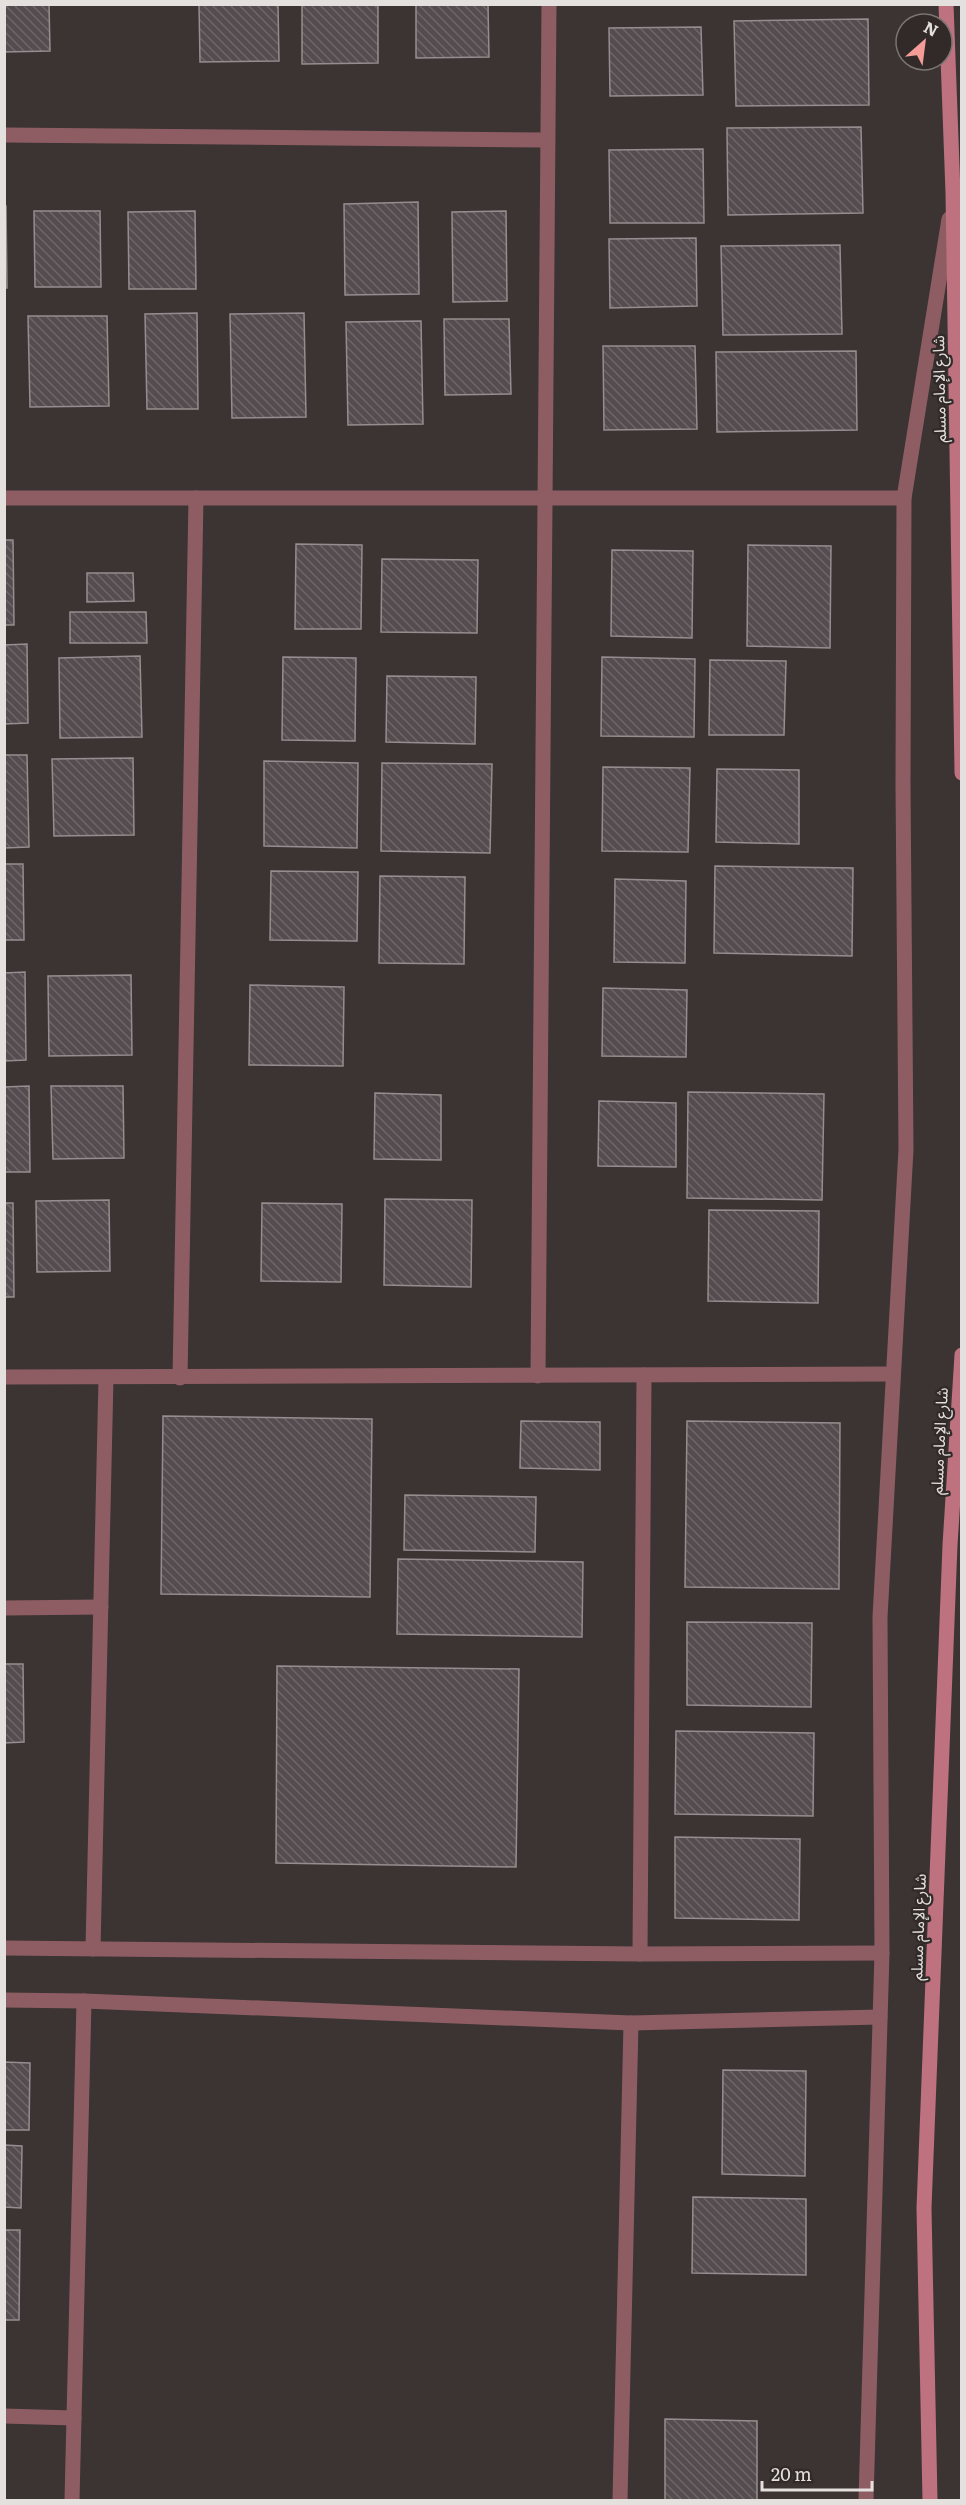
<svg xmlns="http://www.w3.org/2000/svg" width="966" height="2505" font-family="Literata,'Noto Sans Arabic',serif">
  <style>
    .building { fill: url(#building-back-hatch); stroke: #968d90; stroke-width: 1.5 }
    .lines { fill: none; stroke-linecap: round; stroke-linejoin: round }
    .minor { stroke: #8e5d64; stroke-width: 15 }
    .tertiary { stroke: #8e5d64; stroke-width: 15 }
    .secondary { stroke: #be717e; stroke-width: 15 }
    .labels { text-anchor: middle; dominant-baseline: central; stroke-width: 4.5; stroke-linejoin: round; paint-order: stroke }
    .street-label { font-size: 16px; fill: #e4e0de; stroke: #312a28 }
  </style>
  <defs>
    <pattern id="building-back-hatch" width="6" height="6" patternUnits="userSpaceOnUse" patternTransform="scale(1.5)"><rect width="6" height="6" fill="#544c4f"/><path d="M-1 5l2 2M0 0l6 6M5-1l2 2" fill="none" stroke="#6c6668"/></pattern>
  </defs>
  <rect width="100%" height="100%" fill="#3b3432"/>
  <!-- building -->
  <g class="building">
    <path d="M4 4H49L50 51 4 52Z"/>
    <path d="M199 4H278L279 61 200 62Z"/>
    <path d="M302 4H378V63L302 64Z"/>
    <path d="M416 4H488L489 57 416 58Z"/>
    <path d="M868 19 869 105 736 106 734 21Z"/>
    <path d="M701 27 703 95 610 96 609 28Z"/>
    <path d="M861 127 863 213 728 215 727 128Z"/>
    <path d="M703 149 704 223H610L609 150Z"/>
    <path d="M418 202 419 294 345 295 344 204Z"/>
    <path d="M4 206H6L7 288H4Z"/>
    <path d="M34 211H100L101 287H35Z"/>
    <path d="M195 211 196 289H129L128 212Z"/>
    <path d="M506 211 507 301 453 302 452 212Z"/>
    <path d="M696 238 697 306 610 308 609 239Z"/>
    <path d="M840 245 842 334 723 335 721 246Z"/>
    <path d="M197 313 198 409H147L145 314Z"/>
    <path d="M304 313 306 417 232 418 230 314Z"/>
    <path d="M28 316H107L109 406 30 407Z"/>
    <path d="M444 319H509L511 394 445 395Z"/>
    <path d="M421 321 423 424 348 425 346 322Z"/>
    <path d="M603 346H695L697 429 604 430Z"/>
    <path d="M856 351 857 430 717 432 716 352Z"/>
    <path d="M4 540H13L14 625H4Z"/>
    <path d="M296 544 362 545 361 629H295Z"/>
    <path d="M748 545 831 546 830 648 747 646Z"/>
    <path d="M612 550 693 551 692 638 611 636Z"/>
    <path d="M382 559 478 560 477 633 381 632Z"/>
    <path d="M87 573H133L134 601 87 602Z"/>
    <path d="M70 612H146L147 643H70Z"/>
    <path d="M27 644 28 723 4 724V645Z"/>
    <path d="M140 656 142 737 60 738 59 658Z"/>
    <path d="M283 657 356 658 355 741 282 740Z"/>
    <path d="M602 657 695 659 694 737 601 736Z"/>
    <path d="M710 660 786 661 784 735H709Z"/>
    <path d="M387 676 476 677 475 744 386 742Z"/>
    <path d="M4 755H27L29 847 4 848Z"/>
    <path d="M133 758 134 835 54 836 52 759Z"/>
    <path d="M264 761 358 763 357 848 264 846Z"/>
    <path d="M382 763 492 764 490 853 381 851Z"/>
    <path d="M603 767 690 768 688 852 602 851Z"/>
    <path d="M717 769 799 770V844L716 842Z"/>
    <path d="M4 864H23L24 940H4Z"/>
    <path d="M715 866 853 868 852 956 714 953Z"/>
    <path d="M271 871 358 872 357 941 270 940Z"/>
    <path d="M380 876 465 877 464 964 379 963Z"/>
    <path d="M615 879 686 881 685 963 614 962Z"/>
    <path d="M25 972 26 1060 4 1061V973Z"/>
    <path d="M131 975 132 1055 49 1056 48 976Z"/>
    <path d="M250 985 344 987 343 1066 249 1065Z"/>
    <path d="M603 988 687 990 686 1057 602 1056Z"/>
    <path d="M29 1086 30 1172H4V1087Z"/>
    <path d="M51 1086H123L124 1158 53 1159Z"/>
    <path d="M688 1092 824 1094 822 1200 687 1198Z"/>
    <path d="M375 1093 441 1095V1160L374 1159Z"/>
    <path d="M599 1101 676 1103V1167L598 1166Z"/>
    <path d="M385 1199 472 1200 471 1287 384 1285Z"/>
    <path d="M109 1200 110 1271 37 1272 36 1201Z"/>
    <path d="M4 1203H13L14 1297H4Z"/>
    <path d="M262 1203 342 1204 341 1282 261 1281Z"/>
    <path d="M709 1210 819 1211 818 1303 708 1301Z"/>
    <path d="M163 1416 372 1419 370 1597 161 1594Z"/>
    <path d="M521 1421 600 1422V1470L520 1468Z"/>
    <path d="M687 1421 840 1423 839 1589 685 1587Z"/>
    <path d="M405 1495 536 1497 535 1552 404 1550Z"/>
    <path d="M398 1559 583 1562 582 1637 397 1634Z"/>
    <path d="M687 1622 812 1623 811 1707 687 1705Z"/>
    <path d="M4 1664H23L24 1742 4 1743Z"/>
    <path d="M277 1666 519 1669 516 1867 276 1863Z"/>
    <path d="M676 1731 814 1733 813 1816 675 1814Z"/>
    <path d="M675 1837 800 1839 799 1920 675 1918Z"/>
    <path d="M4 2062 30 2063 29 2130H4Z"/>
    <path d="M723 2070 806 2071 805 2176 722 2174Z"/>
    <path d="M4 2145 22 2146 21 2208 4 2207Z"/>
    <path d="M693 2197 806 2199V2275L692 2273Z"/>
    <path d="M4 2230H20L19 2320H4Z"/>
    <path d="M665 2419 757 2421V2500H665Z"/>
  </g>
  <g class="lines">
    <!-- minor -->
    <g class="minor">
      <path d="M4 135 547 140"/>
      <path d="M4 498H904"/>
      <path d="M538 1376 549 4"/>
      <path d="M4 1377 893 1374"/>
      <path d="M180 1378 196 498"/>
      <path d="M4 1608 101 1607"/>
      <path d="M4 1948 640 1954 882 1953"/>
      <path d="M93 1949 106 1378"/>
      <path d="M640 1954 644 1375"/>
      <path d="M4 2000 84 2001 631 2023 880 2017"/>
      <path d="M4 2416 74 2418"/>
      <path d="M72 2500 84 2001"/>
      <path d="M620 2500 631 2023"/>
    </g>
    <!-- tertiary -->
    <path class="tertiary" d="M866 2500 882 1953 880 1617 906 1149 903 784 904 498 949 219"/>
    <!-- secondary -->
    <g class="secondary">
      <path d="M946 4 953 193 962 773"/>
      <path d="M930 2500 924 2208 950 1545 962 1355"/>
    </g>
  </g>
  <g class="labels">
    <!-- street labels -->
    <g class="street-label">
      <text transform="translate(938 389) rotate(-91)">شارع الإمام مسلم</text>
      <text transform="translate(938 1441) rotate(-87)">شارع الإمام مسلم</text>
      <text transform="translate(917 1927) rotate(-88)">شارع الإمام مسلم</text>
    </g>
  </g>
  <!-- border -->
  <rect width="966" height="2505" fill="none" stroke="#e4e0de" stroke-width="12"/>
  <!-- north arrow -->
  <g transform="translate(924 42) rotate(28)"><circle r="28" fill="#312a28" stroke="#797371" stroke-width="1.5"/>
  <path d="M0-4.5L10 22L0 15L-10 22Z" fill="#f59b98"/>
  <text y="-9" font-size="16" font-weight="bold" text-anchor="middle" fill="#e4e0de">N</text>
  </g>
  <!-- scale -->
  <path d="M762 2481v9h110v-9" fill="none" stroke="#e4e0de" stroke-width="3"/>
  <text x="771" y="2481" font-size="18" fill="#e4e0de" stroke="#312a28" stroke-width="4.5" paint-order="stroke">20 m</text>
</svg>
